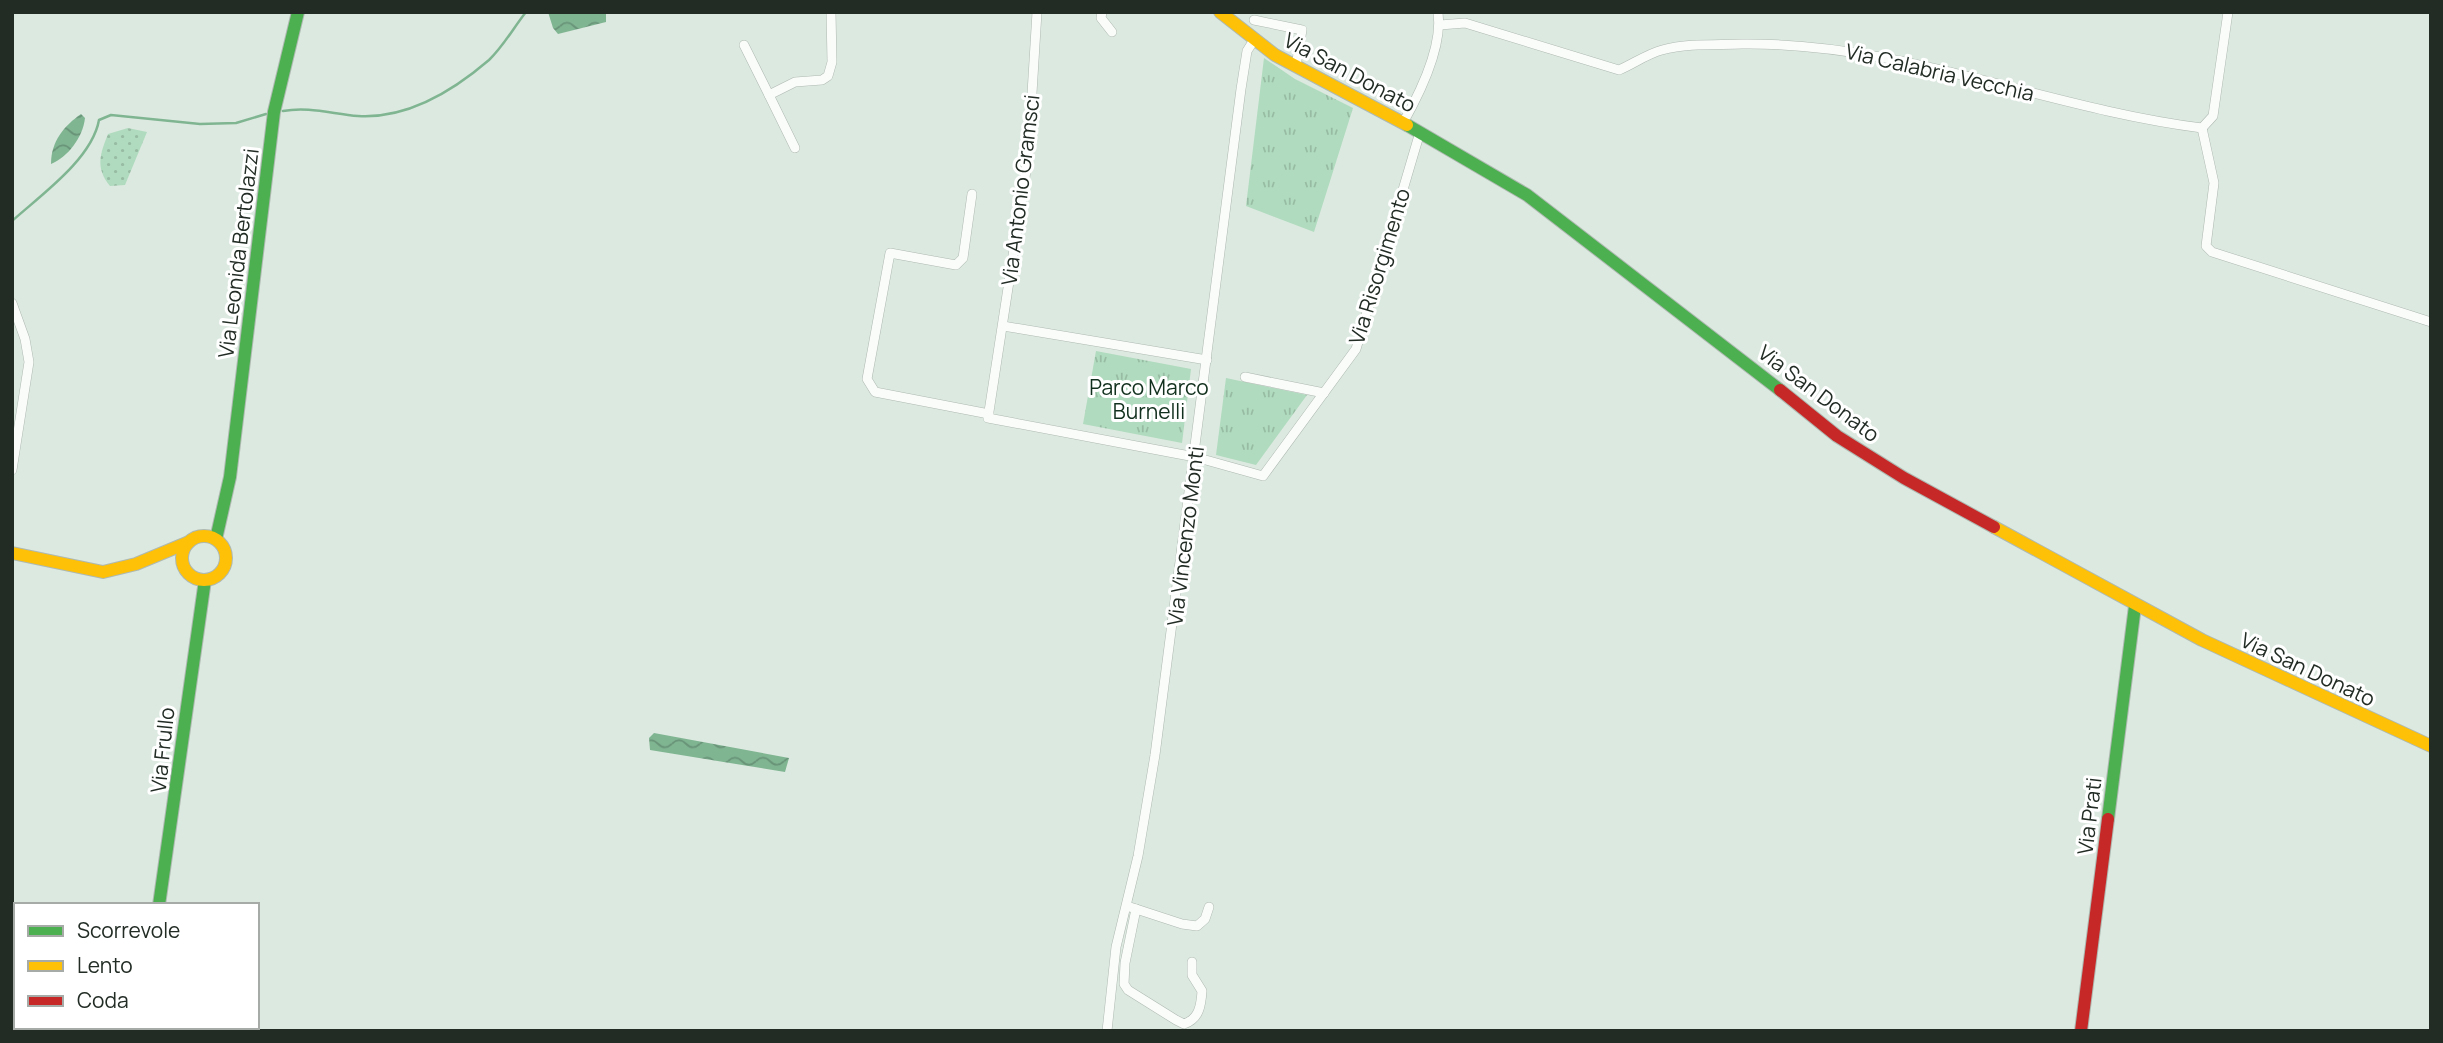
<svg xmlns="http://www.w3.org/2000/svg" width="2443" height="1043" font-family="Manrope,sans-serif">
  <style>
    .grass { fill: url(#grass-dots) }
    .park { fill: url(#park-tufts) }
    .water { fill: url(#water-waves) }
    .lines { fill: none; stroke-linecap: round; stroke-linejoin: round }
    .stream { stroke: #80b592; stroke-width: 2.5 }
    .street-casing { stroke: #aeb9b1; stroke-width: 10 }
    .fast-casing { stroke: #aeb9b1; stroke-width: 14 }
    .slow-casing { stroke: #aeb9b1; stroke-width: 14 }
    .jam-casing { stroke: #aeb9b1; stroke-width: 14 }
    .street { stroke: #fafcfa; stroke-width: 9 }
    .fast { stroke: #4caf50; stroke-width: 12 }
    .slow { stroke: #ffc107; stroke-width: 12 }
    .jam { stroke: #c62828; stroke-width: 12 }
    .labels { text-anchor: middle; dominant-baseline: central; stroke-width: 6; stroke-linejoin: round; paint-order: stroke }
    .street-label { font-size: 21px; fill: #222c25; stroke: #fff }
    .park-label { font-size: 21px; fill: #11301d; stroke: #fff }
  </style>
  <defs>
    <pattern id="grass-dots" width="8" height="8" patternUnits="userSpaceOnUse" patternTransform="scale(1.75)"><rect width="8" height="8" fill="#b0dbbe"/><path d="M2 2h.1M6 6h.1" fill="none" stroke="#97bca3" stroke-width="1.8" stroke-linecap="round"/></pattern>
    <pattern id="park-tufts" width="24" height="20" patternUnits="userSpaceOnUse" patternTransform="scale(1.75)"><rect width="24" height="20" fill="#b0dbbe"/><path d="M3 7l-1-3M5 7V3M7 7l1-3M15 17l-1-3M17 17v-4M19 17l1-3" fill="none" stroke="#97bca3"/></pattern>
    <pattern id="water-waves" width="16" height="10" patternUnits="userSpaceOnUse" patternTransform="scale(1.75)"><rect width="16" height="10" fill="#80b592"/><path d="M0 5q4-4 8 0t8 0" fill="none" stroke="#689377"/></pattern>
  </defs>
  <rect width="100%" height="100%" fill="#dce9e0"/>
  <!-- grass -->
  <path class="grass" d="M128 128 147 132 125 185 110 186C95 168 100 154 108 134Z"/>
  <!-- park -->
  <g class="park">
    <path d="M1264 58 1295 79 1353 108 1314 232 1246 206Z"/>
    <path d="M1096 351 1191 369 1182 443 1083 424Z"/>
    <path d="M1226 378 1307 395 1256 465 1216 455Z"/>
  </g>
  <!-- water -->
  <g class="water">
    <path d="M548 12H606V22L558 34 553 28Z"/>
    <path d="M81 114 85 118C83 137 68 157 51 164 51 141 64 126 81 114Z"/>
    <path d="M654 733 789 758 785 772 650 750 649 738Z"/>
  </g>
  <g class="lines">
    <!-- stream -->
    <g class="stream">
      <path d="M283 111C308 106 333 114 358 116 407 119 453 91 489 60 503 47 514 27 526 12"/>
      <path d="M12 221C41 195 92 159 99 120L111 115 200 124 236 123 266 114"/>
    </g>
    <!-- street casing -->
    <g class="street-casing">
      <g id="street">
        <path d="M1037 12 1028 158 988 418 1195 457 1263 476 1356 349 1420 132"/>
        <path d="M1102 12 1101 18 1112 32"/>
        <path d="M1254 20 1302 30 1296 66"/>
        <path d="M1440 25 1465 23 1619 70C1633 64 1647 54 1662 50 1688 43 1716 45 1742 44 1903 42 2045 108 2202 128L2213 116 2228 12"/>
        <path d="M744 45 769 95 795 82 822 80 828 76 832 62 831 12"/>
        <path d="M769 95 795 148"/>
        <path d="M1403 123C1420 93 1443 47 1438 12"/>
        <path d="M2202 128 2214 183 2206 246 2212 252 2431 322"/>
        <path d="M972 194 963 258 956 265 890 253 867 379 875 392 989 414"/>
        <path d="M12 303 25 339 29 362 12 470"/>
        <path d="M1003 326 1207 360"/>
        <path d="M1245 377 1324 393"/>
        <path d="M1130 907 1182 924 1197 926 1205 919 1209 907"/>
        <path d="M1136 909 1125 963 1124 984 1128 990 1176 1020 1184 1024C1199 1019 1201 1006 1202 991L1192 975V962"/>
        <path d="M1107 1031 1116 947 1138 856 1155 755 1241 89 1247 51 1254 40"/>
      </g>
    </g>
    <!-- fast casing -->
    <g class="fast-casing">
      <g id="fast">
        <path d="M1407 125 1527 195 1780 390"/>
        <path d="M216 539 230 477 274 112 298 12"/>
        <path d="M2108 819 2135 606"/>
        <path d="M159 905 205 580"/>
        <path d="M137 1027V1031"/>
      </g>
    </g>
    <!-- slow casing -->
    <g class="slow-casing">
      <g id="slow">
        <path d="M1220 12 1275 55 1407 125"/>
        <path d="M1994 527 2202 640 2431 746"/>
        <circle cx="204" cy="558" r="22"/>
        <path d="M12 553 103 572 136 564 189 542"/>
      </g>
    </g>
    <!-- jam casing -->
    <g class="jam-casing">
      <g id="jam">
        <path d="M1780 390 1837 436 1904 478 1994 527"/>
        <path d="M2081 1031 2108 819"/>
      </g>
    </g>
    <!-- street -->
    <use href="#street" class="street"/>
    <!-- fast -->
    <use href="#fast" class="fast"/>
    <!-- slow -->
    <use href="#slow" class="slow"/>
    <!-- jam -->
    <use href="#jam" class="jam"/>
  </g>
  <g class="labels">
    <!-- street labels -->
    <g class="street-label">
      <text transform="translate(1350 72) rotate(28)">Via San Donato</text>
      <text transform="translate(1940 72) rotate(13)">Via Calabria Vecchia</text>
      <text transform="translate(1020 190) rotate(-83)">Via Antonio Gramsci</text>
      <text transform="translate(238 253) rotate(-83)">Via Leonida Bertolazzi</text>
      <text transform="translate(1379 266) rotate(-73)">Via Risorgimento</text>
      <text transform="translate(1819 393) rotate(37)">Via San Donato</text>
      <text transform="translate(1185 536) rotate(-83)">Via Vincenzo Monti</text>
      <text transform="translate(2308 669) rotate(25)">Via San Donato</text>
      <text transform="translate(162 750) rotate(-84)">Via Frullo</text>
      <text transform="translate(2089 816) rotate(-83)">Via Prati</text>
    </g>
    <!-- park labels -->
    <g class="park-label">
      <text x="1149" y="387">Parco Marco<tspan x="1149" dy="24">Burnelli</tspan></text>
    </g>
  </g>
  <!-- border -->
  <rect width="2443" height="1043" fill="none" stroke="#222c25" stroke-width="28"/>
  <!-- legend -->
  <rect x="14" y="903" width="245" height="126" fill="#ffffff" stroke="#a7aba8" stroke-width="2"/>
  <rect x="28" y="926" width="35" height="10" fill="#4caf50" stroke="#a7aba8" stroke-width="2"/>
  <text x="77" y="938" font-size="21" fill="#222c25">Scorrevole</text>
  <rect x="28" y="961" width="35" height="10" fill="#ffc107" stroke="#a7aba8" stroke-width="2"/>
  <text x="77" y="973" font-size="21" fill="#222c25">Lento</text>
  <rect x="28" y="996" width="35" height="10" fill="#c62828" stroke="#a7aba8" stroke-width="2"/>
  <text x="77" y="1008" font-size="21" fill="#222c25">Coda</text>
</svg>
